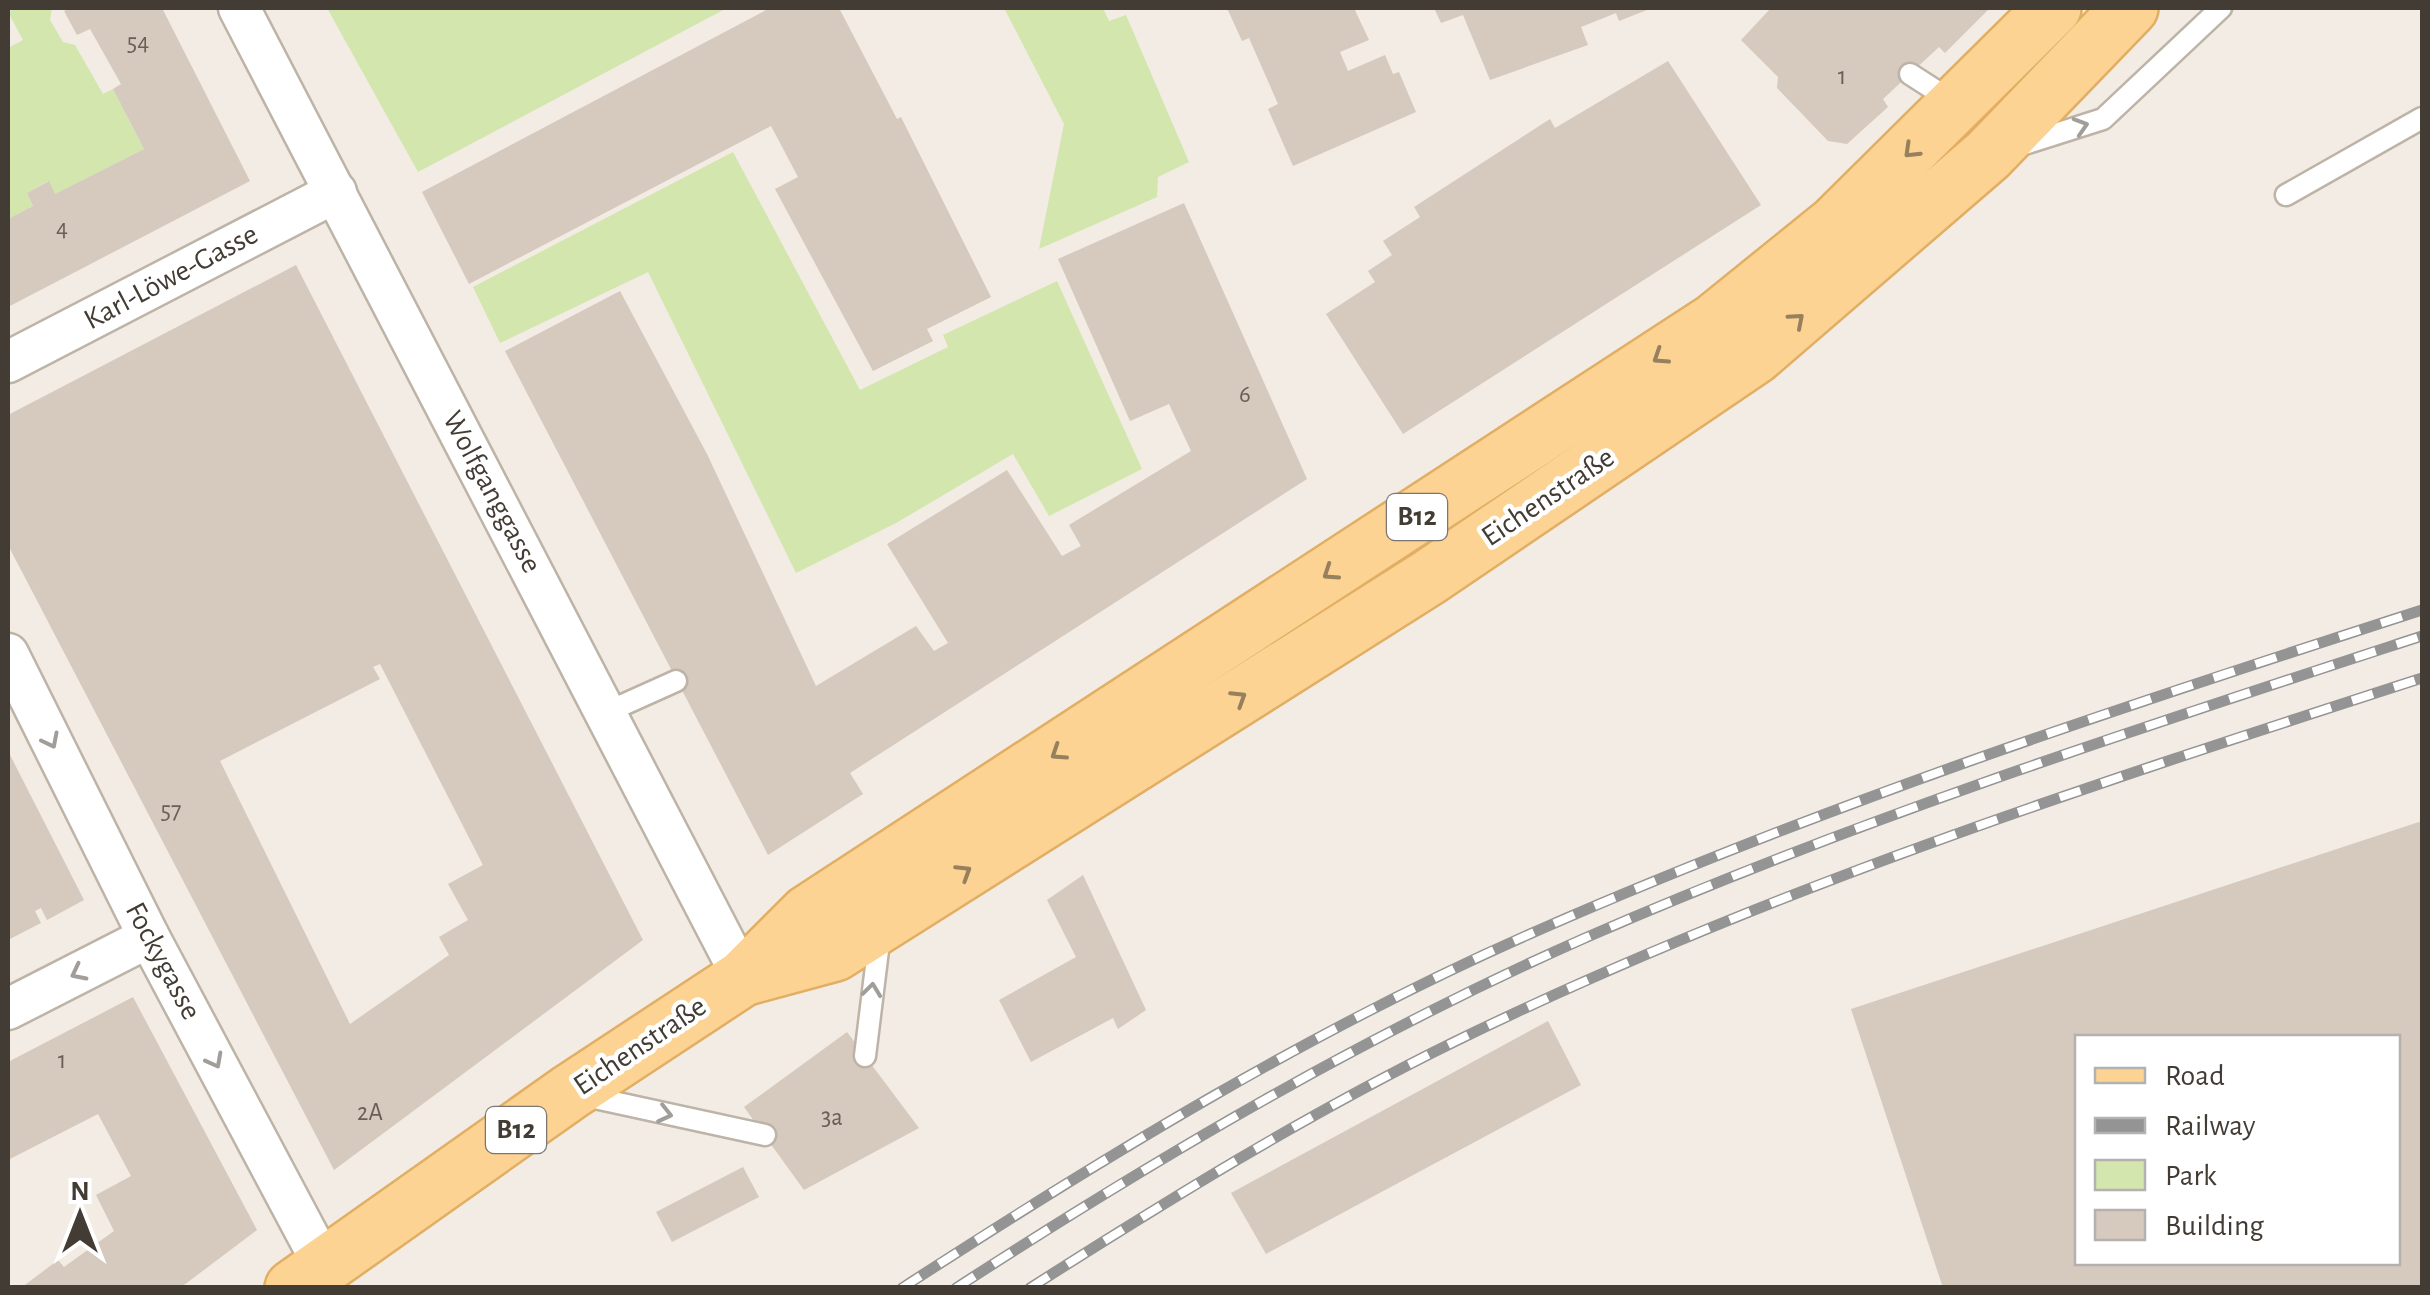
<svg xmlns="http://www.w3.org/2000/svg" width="2430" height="1295" font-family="'Alegreya Sans',sans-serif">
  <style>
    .green { fill: #d2e6ad }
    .building { fill: #d6c9bd; fill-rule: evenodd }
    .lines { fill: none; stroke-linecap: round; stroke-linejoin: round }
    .service-casing { stroke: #bdb3a7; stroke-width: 25 }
    .minor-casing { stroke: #bdb3a7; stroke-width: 45 }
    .primary-casing { stroke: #e1ae63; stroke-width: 60 }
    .service { stroke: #fff; stroke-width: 20 }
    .minor { stroke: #fff; stroke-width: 40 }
    .primary { stroke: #fcd392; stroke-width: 55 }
    .rail-casing { stroke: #949494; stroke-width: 11 }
    .rail { stroke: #fff; stroke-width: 8; stroke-dasharray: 22; stroke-linecap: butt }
    .oneway { stroke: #a19e9a }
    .oneway2 { stroke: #96805e }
    .labels { text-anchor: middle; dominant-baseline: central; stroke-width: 9; stroke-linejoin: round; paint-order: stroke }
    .number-label { font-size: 25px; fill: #685f56 }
    .shield { fill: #fff; stroke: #7b7671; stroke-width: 2.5 }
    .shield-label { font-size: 28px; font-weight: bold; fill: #433c34 }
    .street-label { font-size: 30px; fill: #433c34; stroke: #fff }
  </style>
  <rect width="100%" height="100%" fill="#f2ece4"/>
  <!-- green -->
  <g class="green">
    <path d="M16 8H52L50 20 63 42 75 45 103 94 113 89 144 149 55 194 48 181 27 193 33 206 8 219V48L23 40 8 12Z"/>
    <path d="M327 8H727L418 172Z"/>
    <path d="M1004 8H1103L1109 21 1126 15 1189 162 1158 177 1157 197 1039 249 1064 124Z"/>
    <path d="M733 152 860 390 948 347 943 335 1057 281 1142 469 1049 516 1013 454 896 523 796 573 648 272 500 343 473 287Z"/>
  </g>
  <!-- building -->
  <g class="building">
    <path d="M72 8H162L250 181 8 307V219L33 206 27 193 49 181 55 194 144 149 113 89 121 84 90 29 77 35 64 11Z"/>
    <path d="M770 8H839L897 119 901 117 991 297 927 329 933 341 873 371 775 189 798 177 771 126 469 284 422 192Z"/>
    <path d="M1227 8H1354L1369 40 1340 52 1348 71 1385 55 1393 74 1399 72 1416 112 1293 166 1268 109 1278 104 1249 38 1242 41Z"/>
    <path d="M1434 8H1652L1619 21 1616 13 1581 27 1588 45 1490 80 1463 15 1441 23Z"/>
    <path d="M1771 8H1990L1945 53 1939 47 1883 99 1888 107 1847 144 1828 141 1777 88 1778 77 1741 40Z"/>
    <path d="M1668 61 1761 205 1403 434 1326 314 1375 282 1368 271 1392 255 1383 241 1420 217 1414 207 1550 119 1555 128Z"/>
    <path d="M1184 203 1307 479 850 773 863 794 768 855 505 351 620 291 707 454 816 686 916 626 934 651 948 643 887 544 1007 470 1062 556 1081 546 1069 525 1191 451 1169 404 1130 421 1058 259Z"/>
    <path d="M296 265 643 940 334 1170 8 545V415ZM380 664 483 865 448 884 468 920 439 937 449 955 350 1024 220 761 380 679 373 667Z"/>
    <path d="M8 751 84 900 47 920 41 908 35 911 41 923 8 940Z"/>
    <path d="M2422 821V1288H1943L1851 1009ZM2078 1038H2398V1262H2078Z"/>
    <path d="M1083 875 1146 1010 1118 1029 1113 1018 1031 1062 999 1000 1076 957 1047 900Z"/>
    <path d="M133 997 257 1230 180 1288H21L58 1260 64 1267 114 1231 96 1195 131 1176 98 1114 8 1160V1062Z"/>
    <path d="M1548 1021 1581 1085 1266 1254 1231 1193Z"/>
    <path d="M847 1032 919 1128 804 1190 744 1107Z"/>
    <path d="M743 1167 759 1197 672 1242 656 1212Z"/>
  </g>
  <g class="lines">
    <!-- service casing -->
    <g class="service-casing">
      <g id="service">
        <path d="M1910 74 1938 92 1956 98"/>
        <path d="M2018 146 2103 119 2221 8"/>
        <path d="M2286 195 2422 118"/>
        <path d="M607 712 676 681"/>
        <path d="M865 1056 880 934"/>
        <path d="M581 1095 765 1135"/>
      </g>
    </g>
    <!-- minor casing -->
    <g class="minor-casing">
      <g id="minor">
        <path d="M239 8 743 978"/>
        <path d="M8 362 336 192"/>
        <path d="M8 654 149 937 324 1266"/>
        <path d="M8 1009 149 937"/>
      </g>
    </g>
    <!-- primary casing -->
    <g class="primary-casing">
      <g id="primary">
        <path d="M746 977 835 953 1428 578 1755 356 1988 155 2130 8"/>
        <path d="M293 1288 570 1092 743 978 808 913 1715 321 1835 224 2053 8"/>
      </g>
    </g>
    <!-- service -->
    <use href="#service" class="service"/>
    <!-- minor -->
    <use href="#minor" class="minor"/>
    <!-- primary -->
    <use href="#primary" class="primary"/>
    <!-- rail casing -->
    <g class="rail-casing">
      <g id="rail">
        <path d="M902 1288C1104 1157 1318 1026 1539 930 1826 804 2124 706 2422 610"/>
        <path d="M956 1288C1158 1157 1365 1035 1585 938 1857 819 2140 728 2422 636"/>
        <path d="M1030 1288C1168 1200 1307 1114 1454 1042 1765 890 2094 784 2422 678"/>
      </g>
    </g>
    <!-- rail -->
    <use href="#rail" class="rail"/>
  </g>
  <!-- one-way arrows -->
  <defs><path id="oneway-chevron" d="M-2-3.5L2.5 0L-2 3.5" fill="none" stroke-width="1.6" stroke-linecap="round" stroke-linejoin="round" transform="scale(2.5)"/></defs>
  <g class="oneway">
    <use href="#oneway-chevron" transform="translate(2081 126) rotate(-17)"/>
    <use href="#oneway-chevron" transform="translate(51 741) rotate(63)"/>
    <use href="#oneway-chevron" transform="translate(78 973) rotate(153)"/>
    <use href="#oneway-chevron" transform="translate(872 990) rotate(-83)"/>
    <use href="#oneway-chevron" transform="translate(215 1061) rotate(62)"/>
    <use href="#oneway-chevron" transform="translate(665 1114) rotate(13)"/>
  </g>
  <g class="oneway2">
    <use href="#oneway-chevron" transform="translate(1911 151) rotate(136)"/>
    <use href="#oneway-chevron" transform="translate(1797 320) rotate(-41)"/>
    <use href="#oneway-chevron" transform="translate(1660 357) rotate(147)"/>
    <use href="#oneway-chevron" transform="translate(1330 573) rotate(146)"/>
    <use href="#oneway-chevron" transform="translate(1239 698) rotate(-32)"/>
    <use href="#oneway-chevron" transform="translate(1058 753) rotate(147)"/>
    <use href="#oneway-chevron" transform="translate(964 872) rotate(-32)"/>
  </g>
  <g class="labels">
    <!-- number labels -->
    <g class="number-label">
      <text x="138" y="42">54</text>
      <text x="1842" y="76">1</text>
      <text x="62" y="228">4</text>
      <text x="1245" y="394">6</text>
      <text x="171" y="810">57</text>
      <text x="62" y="1060">1</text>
      <text x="370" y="1112">2A</text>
      <text x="832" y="1117">3a</text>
    </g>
    <!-- shield labels -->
    <g class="shield">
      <rect x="1387" y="494" width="60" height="46" rx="8"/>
      <rect x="486" y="1107" width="60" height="46" rx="8"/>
    </g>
    <g class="shield-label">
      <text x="1417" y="517">B12</text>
      <text x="516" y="1130">B12</text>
    </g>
    <!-- street labels -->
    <g class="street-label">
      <text transform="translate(171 277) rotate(-28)">Karl-Löwe-Gasse</text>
      <text transform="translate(492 492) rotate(62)">Wolfganggasse</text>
      <text transform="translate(1548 497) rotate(-34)">Eichenstraße</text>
      <text transform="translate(163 961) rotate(62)">Fockygasse</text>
      <text transform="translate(640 1046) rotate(-34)">Eichenstraße</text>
    </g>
  </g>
  <!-- border -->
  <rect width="2430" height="1295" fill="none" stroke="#433c34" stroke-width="20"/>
  <!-- legend -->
  <rect x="2075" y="1035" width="325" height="230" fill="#ffffff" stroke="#b4b1ae" stroke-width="2.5"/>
  <rect x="2095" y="1068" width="50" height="15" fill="#fcd392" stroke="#b4b1ae" stroke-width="2.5"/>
  <text x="2165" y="1085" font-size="30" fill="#433c34">Road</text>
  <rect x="2095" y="1118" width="50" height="15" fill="#949494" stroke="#b4b1ae" stroke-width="2.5"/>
  <text x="2165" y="1135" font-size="30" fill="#433c34">Railway</text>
  <rect x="2095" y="1160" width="50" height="30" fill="#d2e6ad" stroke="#b4b1ae" stroke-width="2.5"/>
  <text x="2165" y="1185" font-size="30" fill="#433c34">Park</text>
  <rect x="2095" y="1210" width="50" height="30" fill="#d6c9bd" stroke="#b4b1ae" stroke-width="2.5"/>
  <text x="2165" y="1235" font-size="30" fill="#433c34">Building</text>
  <!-- north arrow -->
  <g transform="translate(80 1215)" stroke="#ffffff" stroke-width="8" paint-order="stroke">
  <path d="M0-8L18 38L0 25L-18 38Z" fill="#433c34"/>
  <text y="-15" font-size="28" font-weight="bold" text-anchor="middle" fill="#433c34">N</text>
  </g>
</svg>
